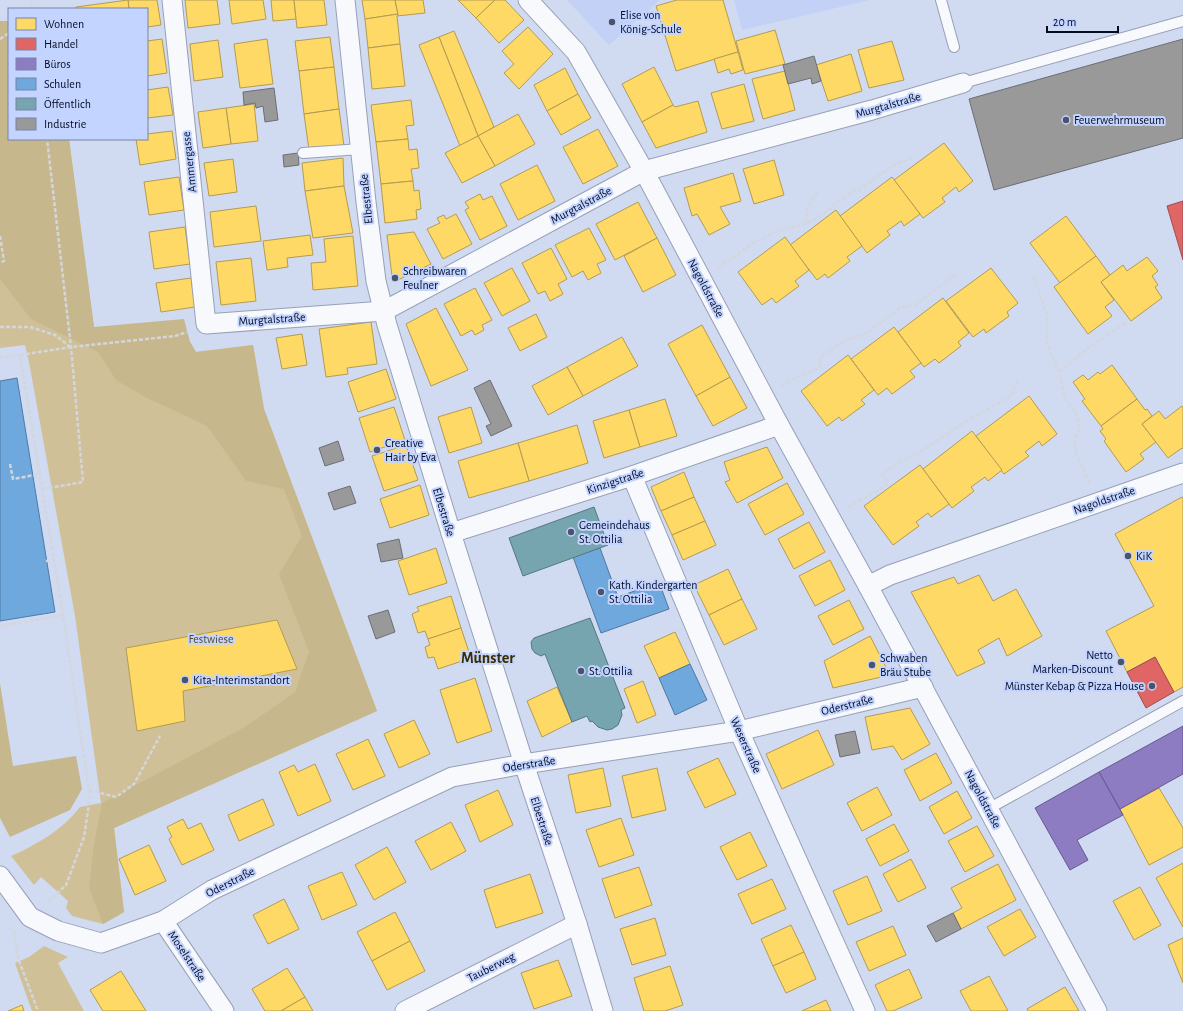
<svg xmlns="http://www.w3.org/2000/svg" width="1183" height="1011" font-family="'Alegreya Sans',sans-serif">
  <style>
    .built { fill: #c2d1f5 }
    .green { fill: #d0c097 }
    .forest { fill: #c7b78d }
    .homes { fill: #ffd966; stroke: #b49b52 }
    .shops { fill: #e06666; stroke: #9e4b52 }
    .offices { fill: #8e7cc3; stroke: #655a93 }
    .schools { fill: #6fa8dc; stroke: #4f79a4 }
    .public { fill: #76a5af; stroke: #547785 }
    .industry { fill: #999; stroke: #6c6e76 }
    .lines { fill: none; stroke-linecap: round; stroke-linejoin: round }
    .lane-casing { stroke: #97a0b7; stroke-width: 12 }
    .street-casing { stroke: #97a0b7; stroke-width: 21 }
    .path { stroke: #d3d6dd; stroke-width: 2.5; stroke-dasharray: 4 2; stroke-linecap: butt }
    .lane { stroke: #f8f9fd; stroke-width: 10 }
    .street { stroke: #f8f9fd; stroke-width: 19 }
    .poi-dot { fill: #4b536b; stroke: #c2d4ff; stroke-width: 1.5 }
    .labels { text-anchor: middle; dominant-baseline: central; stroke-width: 4; stroke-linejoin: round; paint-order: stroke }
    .poi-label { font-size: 12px; fill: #040b23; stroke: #c2d4ff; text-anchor: start }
    .street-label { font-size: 12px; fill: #040b23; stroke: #c2d4ff }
    .park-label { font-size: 12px; fill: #594923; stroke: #c2d4ff }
    .district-label { font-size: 16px; font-weight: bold; fill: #3c2c02; stroke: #c2d4ff }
  </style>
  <rect width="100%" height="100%" fill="#d0daf1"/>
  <!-- built -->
  <g class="built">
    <path d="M567 0H660L609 45Z"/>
    <path d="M734 0H870L742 30Z"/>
  </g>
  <!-- green -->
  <g class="green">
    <path d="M0 21H9V139H69L94 327 190 342 196 352 253 345 264 409 377 711 114 828 124 912 103 924 72 916 66 908 68 901 41 877 34 885 11 856C38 844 62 830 80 807L101 803 75 616 29 362 25 345 0 348Z"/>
    <path d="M44 946 68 957 58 963 84 1011H32L15 963 29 957Z"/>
  </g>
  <!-- forest -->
  <g class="forest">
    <path d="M0 21H9V139H69L94 327 184 319 190 342 196 352 253 345 264 409 377 711 114 828 124 912 103 924 89 888 94 844 102 803 245 727 295 692 309 652 279 574 302 536 284 489 246 481 207 426 145 397 116 380 98 352 31 319 0 279Z"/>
    <path d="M0 683 13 766 76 756 82 789 70 810 10 837 0 818Z"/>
  </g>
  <!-- homes -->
  <g class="homes">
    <path d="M128 0H157L161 25 147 27V9H129Z"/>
    <path d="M128 0 129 9H76V7Z"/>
    <path d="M185 0H217L220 24 188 28Z"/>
    <path d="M229 0H263L266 19 232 24Z"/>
    <path d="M271 0H294L296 19 273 21Z"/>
    <path d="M294 0H324L327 25 297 28Z"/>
    <path d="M362 0H395L398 14 365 19Z"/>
    <path d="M395 0H423L425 13 397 16 398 14Z"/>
    <path d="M458 0H495L476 18Z"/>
    <path d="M495 0H505L524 20 499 43 476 18Z"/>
    <path d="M677 0H723L738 52 676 71 656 6Z"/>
    <path d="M398 14 397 16 400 44 368 48 365 19Z"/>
    <path d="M528 27 553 54 519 89 504 73 514 64 502 51Z"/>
    <path d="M775 30 785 64 745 74 736 41Z"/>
    <path d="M454 31 494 127 478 136 439 37Z"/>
    <path d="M330 37 334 67 299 71 295 41Z"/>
    <path d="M439 37 478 136 460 146 419 45Z"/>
    <path d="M162 39 167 73 147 76V41Z"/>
    <path d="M267 39 273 84 240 88 234 44Z"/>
    <path d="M218 40 223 77 194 81 190 44Z"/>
    <path d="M892 41 904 80 869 88 858 50Z"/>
    <path d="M400 44 405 86 372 89 368 48Z"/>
    <path d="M738 52 743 70 731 74 729 69 718 73 714 59Z"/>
    <path d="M851 54 862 91 828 101 816 65Z"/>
    <path d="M334 67 339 109 304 114 299 71Z"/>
    <path d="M654 67 673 105 642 122 622 84Z"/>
    <path d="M565 68 578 94 547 111 534 85Z"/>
    <path d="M785 71 795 110 763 119 752 79Z"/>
    <path d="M744 84 754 121 722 129 711 93Z"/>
    <path d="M168 87 173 115 147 118V90Z"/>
    <path d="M578 94 591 118 561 135 547 111Z"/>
    <path d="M411 100 414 125 406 126 408 139 376 142 371 105Z"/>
    <path d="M698 101 707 132 656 148 642 122 673 105 675 107Z"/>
    <path d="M254 104 258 141 231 144 226 108Z"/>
    <path d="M226 108 231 144 203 148 198 112Z"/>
    <path d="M339 109 344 146 309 150 304 114Z"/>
    <path d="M518 114 535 144 495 166 478 136Z"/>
    <path d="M598 129 618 166 583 184 563 147Z"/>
    <path d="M172 131 176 159 140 165 136 139H147V134Z"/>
    <path d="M478 136 495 166 462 183 445 153Z"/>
    <path d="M408 139 409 150 417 149 419 168 411 169 413 181 381 184 376 142Z"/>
    <path d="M944 143 973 181 959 192 956 187 942 198 945 202 923 218 894 180Z"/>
    <path d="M343 158 344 186 305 191 302 163Z"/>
    <path d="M233 159 237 192 209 196 204 163Z"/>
    <path d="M774 160 784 195 754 204 743 169Z"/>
    <path d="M537 165 555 201 518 220 500 184Z"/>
    <path d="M733 173 741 201 720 207 730 224 709 235 697 214 692 216 684 188Z"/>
    <path d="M179 177 184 210 149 215 144 182Z"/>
    <path d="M892 177 920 214 904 226 901 221 887 231 890 235 867 253 840 216Z"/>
    <path d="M413 181 414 191 419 190 421 209 416 210 417 219 385 223 381 184Z"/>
    <path d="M344 186 353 233 313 238 305 191Z"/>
    <path d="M480 194 483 200 492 196 507 226 480 240 465 210 469 208 465 202Z"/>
    <path d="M638 202 657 238 615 260 596 224Z"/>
    <path d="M256 206 261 241 214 247 210 212Z"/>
    <path d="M836 210 862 246 847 257 850 261 828 278 825 274 817 280 790 245Z"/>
    <path d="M456 214 472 244 443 259 427 229 440 223 437 218 444 215 446 219Z"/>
    <path d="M1066 216 1096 256 1060 283 1030 243Z"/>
    <path d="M185 227 190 264 154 269 149 232Z"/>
    <path d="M589 228 606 260 597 264 601 273 588 280 583 271 572 277 555 245Z"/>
    <path d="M414 232 431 264 398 280 392 276 387 235Z"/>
    <path d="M310 235 313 255 287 258 288 267 267 270 263 241Z"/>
    <path d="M353 236 358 286 313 290 311 263 326 262 324 239Z"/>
    <path d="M785 237 809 270 795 281 799 286 776 303 772 298 762 305 738 272Z"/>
    <path d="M657 238 676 275 643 292 624 256Z"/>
    <path d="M551 248 567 279 558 284 563 294 550 301 545 291 538 294 522 263Z"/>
    <path d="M1096 256 1110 275 1101 282 1114 300 1105 307 1112 316 1088 334 1054 287Z"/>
    <path d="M1147 257 1158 271 1152 276 1158 285 1155 287 1162 298 1131 321 1101 282 1123 265 1127 271Z"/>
    <path d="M251 258 256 301 221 305 216 262Z"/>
    <path d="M512 268 530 301 502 316 484 283Z"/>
    <path d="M991 268 1018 303 1007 312 1009 316 986 333 984 329 973 337 946 301Z"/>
    <path d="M191 278 195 307 161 312 156 283Z"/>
    <path d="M475 288 492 320 482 325 484 330 475 335 472 330 461 336 444 304Z"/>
    <path d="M943 298 969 333 958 342 961 346 939 363 935 359 924 367 898 332Z"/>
    <path d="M436 308 468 370 431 386 406 324Z"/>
    <path d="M536 314 547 337 520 351 508 328Z"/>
    <path d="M371 322 377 364 347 368 348 374 326 377 319 329Z"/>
    <path d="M702 325 730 377 696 396 668 344Z"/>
    <path d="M894 327 921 363 910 371 915 377 892 394 887 388 878 395 851 359Z"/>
    <path d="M302 334 307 365 282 369 276 338Z"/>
    <path d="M622 337 638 366 583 396 567 367Z"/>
    <path d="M848 355 874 390 861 400 865 404 842 421 839 417 827 426 801 391Z"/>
    <path d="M1112 365 1137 399 1101 426 1082 401 1085 399 1073 382 1083 375 1088 380 1098 372 1100 374Z"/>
    <path d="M567 367 583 396 548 415 532 386Z"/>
    <path d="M386 369 396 399 358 412 348 382Z"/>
    <path d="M730 377 747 408 713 426 696 396Z"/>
    <path d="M1029 396 1057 434 1042 446 1039 441 1025 452 1029 456 1004 474 976 436Z"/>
    <path d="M665 399 677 436 640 447 629 410Z"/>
    <path d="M1137 399 1145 410 1147 409 1152 416 1142 424 1156 442 1140 454 1144 459 1126 472 1104 441 1106 439 1100 431 1103 429 1101 426Z"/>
    <path d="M1182 406 1183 408V449L1182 448 1168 458 1142 424 1159 411 1165 419Z"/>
    <path d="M394 407 405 440 370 452 359 418Z"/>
    <path d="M471 407 482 443 449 453 438 417Z"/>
    <path d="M629 410 640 447 604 458 593 421Z"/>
    <path d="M577 425 588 463 529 481 518 443Z"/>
    <path d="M972 431 1002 470 988 481 985 477 971 487 974 491 952 508 923 469Z"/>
    <path d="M518 443 529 481 469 498 458 461Z"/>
    <path d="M406 445 418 480 384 491 372 456Z"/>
    <path d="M767 447 783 478 737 503 725 482 730 480 724 462Z"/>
    <path d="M920 465 949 504 931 517 928 513 916 522 919 526 893 545 864 506Z"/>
    <path d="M684 472 694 497 661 511 651 487Z"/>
    <path d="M787 483 804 514 765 535 748 504Z"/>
    <path d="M420 485 429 515 390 528 380 499Z"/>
    <path d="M694 497 705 521 672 535 661 511Z"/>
    <path d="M1182 497 1183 499V687L1174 692 1155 657 1127 672 1106 631 1154 606 1115 534Z"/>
    <path d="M705 521 716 545 683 560 672 535Z"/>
    <path d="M809 522 825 552 794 569 778 539Z"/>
    <path d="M436 548 447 583 409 595 398 561Z"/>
    <path d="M830 560 845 590 815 606 799 576Z"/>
    <path d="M728 569 742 599 709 615 694 585Z"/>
    <path d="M979 575 993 601 1016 589 1042 636 1007 656 999 638 978 650 985 663 957 676 911 592 954 577 958 584Z"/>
    <path d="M451 596 461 628 428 639 425 631 418 633 412 614 419 611 417 607Z"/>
    <path d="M742 599 757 629 724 645 709 615Z"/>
    <path d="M849 600 864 629 833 645 818 616Z"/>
    <path d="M277 620 297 669 183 691 185 721 137 731 126 648Z"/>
    <path d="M461 628 471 658 438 669 434 657 428 658 425 647 430 645 428 639Z"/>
    <path d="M675 632 690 664 659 678 644 646Z"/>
    <path d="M870 636 890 675 833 688 824 661Z"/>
    <path d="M475 678 492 731 457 743 440 690Z"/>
    <path d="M643 681 656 715 637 723 624 689Z"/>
    <path d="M557 687 572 722 542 737 527 701Z"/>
    <path d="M910 708 930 744 902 760 893 746 872 750 865 717Z"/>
    <path d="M414 720 430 754 399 768 384 734Z"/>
    <path d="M818 730 834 765 782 789 766 754Z"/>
    <path d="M368 739 385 776 353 790 336 754Z"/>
    <path d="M936 753 952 783 920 801 904 770Z"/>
    <path d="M718 758 736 794 705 808 687 772Z"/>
    <path d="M315 764 331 801 298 816 279 772 294 765 298 772Z"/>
    <path d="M603 768 611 806 576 813 568 775Z"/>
    <path d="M657 768 666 810 632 818 622 776Z"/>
    <path d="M877 787 892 815 862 831 847 803Z"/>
    <path d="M1159 788 1183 828V847L1149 865 1120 809Z"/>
    <path d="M498 790 513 825 480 842 465 805Z"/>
    <path d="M957 791 972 818 944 834 929 807Z"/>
    <path d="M263 799 274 825 239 841 228 815Z"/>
    <path d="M621 818 634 855 599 867 586 830Z"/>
    <path d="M183 819 188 829 201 823 214 850 182 865 169 839 172 837 167 827Z"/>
    <path d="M451 822 466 851 431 870 415 841Z"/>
    <path d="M894 824 909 851 880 866 866 839Z"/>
    <path d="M977 826 994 856 965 872 948 841Z"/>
    <path d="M750 832 767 866 737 880 720 847Z"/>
    <path d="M149 845 166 881 135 895 119 859Z"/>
    <path d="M387 847 406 882 374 900 355 865Z"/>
    <path d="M911 859 926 888 898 902 883 874Z"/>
    <path d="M1183 863V927L1156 878Z"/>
    <path d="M998 864 1016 900 961 929 953 913 962 908 951 888Z"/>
    <path d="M639 867 652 905 615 918 602 879Z"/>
    <path d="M342 872 357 905 322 920 308 886Z"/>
    <path d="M530 874 543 913 496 928 484 890Z"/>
    <path d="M867 876 882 911 848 925 833 891Z"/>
    <path d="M772 879 786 909 752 924 738 894Z"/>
    <path d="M1140 887 1161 925 1134 940 1113 901Z"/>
    <path d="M284 899 299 929 268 944 253 915Z"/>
    <path d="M1020 909 1036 937 1004 956 987 927Z"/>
    <path d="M395 912 410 941 372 961 357 932Z"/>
    <path d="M655 918 666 955 632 965 620 929Z"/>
    <path d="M791 925 804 952 773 966 761 939Z"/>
    <path d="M893 926 906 955 869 971 856 942Z"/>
    <path d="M1183 938V983L1168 945Z"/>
    <path d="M410 941 425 971 387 990 372 961Z"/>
    <path d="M804 952 816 979 786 993 773 966Z"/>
    <path d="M558 960 572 996 534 1009 521 973Z"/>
    <path d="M670 966 683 1005 665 1011H644L634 978Z"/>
    <path d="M287 968 305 997 281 1011H265L252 989Z"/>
    <path d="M909 969 922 998 893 1011H887L875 985Z"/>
    <path d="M121 971 146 1011H103L90 990Z"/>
    <path d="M989 976 1008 1011H971L960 991Z"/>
    <path d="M1065 987 1079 1011H1028L1027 1009Z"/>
    <path d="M305 997 313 1011H281Z"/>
    <path d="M826 1000 831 1011H802Z"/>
    <path d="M22 1005 24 1011H8Z"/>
  </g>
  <!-- shops -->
  <g class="shops">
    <path d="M1183 201V260L1167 206Z"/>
    <path d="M1155 657 1174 692 1146 708 1127 672Z"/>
  </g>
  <!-- offices -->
  <g class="offices">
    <path d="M1183 726V774L1120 809 1099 772Z"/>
    <path d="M1099 772 1123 815 1077 840 1088 860 1070 870 1035 808Z"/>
  </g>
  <!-- schools -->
  <g class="schools">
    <path d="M17 378 55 612 0 621V381Z"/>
    <path d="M600 548 618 597 659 582 669 609 601 633 573 557Z"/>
    <path d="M690 664 707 700 675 715 659 678Z"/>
  </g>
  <!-- public -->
  <g class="public">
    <path d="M594 507 608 545 523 576 509 538Z"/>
    <path d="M590 618 625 708 621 710 622 715 618 725 612 729 607 730 598 727 592 721 590 722 587 716 572 722 545 654 541 656 535 653 532 649 531 642 534 638Z"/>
  </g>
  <!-- industry -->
  <g class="industry">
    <path d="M1183 39V138L994 190 969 99Z"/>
    <path d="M814 56 821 81 812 84 811 78 788 84 783 65Z"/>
    <path d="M274 88 278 120 265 122 263 106 256 108 255 103 244 105 243 92Z"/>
    <path d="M298 153 299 165 284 167 283 155Z"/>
    <path d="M490 380 512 426 491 436 486 426 491 424 474 388Z"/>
    <path d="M338 441 344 460 325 466 319 448Z"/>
    <path d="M350 486 356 503 334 510 328 493Z"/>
    <path d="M399 539 403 558 381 562 377 544Z"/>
    <path d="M388 610 395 632 376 639 368 616Z"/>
    <path d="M855 731 860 753 840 757 835 735Z"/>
    <path d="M953 913 961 929 936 942 927 926Z"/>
  </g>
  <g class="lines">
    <!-- lane casing -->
    <g class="lane-casing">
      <g id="lane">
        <path d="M941 0 954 47"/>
        <path d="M963 83 1183 21"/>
        <path d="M303 153 361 149"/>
        <path d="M988 809 1183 701"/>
      </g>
    </g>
    <!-- street casing -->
    <g class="street-casing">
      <g id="street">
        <path d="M172 0 206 324 384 311 644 171 872 110 963 83"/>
        <path d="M345 0 366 202 376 281 387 325 451 533 524 764 577 924 603 1011"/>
        <path d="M528 0 576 52 644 171 779 425 868 586 1097 1011"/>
        <path d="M632 476 739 731 865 1011"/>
        <path d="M451 533 632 476 779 425"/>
        <path d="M868 586 890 575 1183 473"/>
        <path d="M0 876 30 917 58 931 101 943 163 921 212 890 452 777 524 764 739 731 923 687"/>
        <path d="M163 921 224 1011"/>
        <path d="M405 1011 577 924"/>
      </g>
    </g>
    <!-- path -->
    <g class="path">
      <path d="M31 0 32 9"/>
      <path d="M0 39 9 33"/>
      <path d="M808 223C804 207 810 202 819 190"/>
      <path d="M0 236 4 261 0 263"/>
      <path d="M718 268 752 244 772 233 808 223 819 217 853 191 859 190 892 166 916 156"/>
      <path d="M1034 277 1047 316V343L1059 372 1065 398 1077 414 1080 429 1075 437V451L1090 484"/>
      <path d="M0 327H30L55 335 70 347"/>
      <path d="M0 358 20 355"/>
      <path d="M1059 372 1091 346 1127 322"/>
      <path d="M781 385 820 367 819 358 842 342 867 333 900 308 915 305 957 273"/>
      <path d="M10 464 13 479 40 474"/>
      <path d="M43 489 83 482 71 347 47 139"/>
      <path d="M848 507 878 491 888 483 882 474 902 461 916 455 959 426 1012 395 1018 380"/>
      <path d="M46 561 54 560"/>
      <path d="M0 626 63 615"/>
      <path d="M89 790 116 797 134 784 160 736"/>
      <path d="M48 902 66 885 84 837 90 797 63 615 20 355 71 347 175 336 187 332"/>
      <path d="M14 931 18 958 38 1011"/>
    </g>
    <!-- lane -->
    <use href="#lane" class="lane"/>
    <!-- street -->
    <use href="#street" class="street"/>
  </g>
  <!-- markers -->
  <g class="poi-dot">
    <circle cx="612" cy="22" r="4"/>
    <circle cx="1066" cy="120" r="4"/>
    <circle cx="395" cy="278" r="4"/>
    <circle cx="377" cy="450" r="4"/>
    <circle cx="571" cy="532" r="4"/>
    <circle cx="1128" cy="556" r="4"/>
    <circle cx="601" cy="592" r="4"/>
    <circle cx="1121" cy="662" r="4"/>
    <circle cx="872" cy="665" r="4"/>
    <circle cx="581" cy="671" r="4"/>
    <circle cx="185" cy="680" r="4"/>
    <circle cx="1152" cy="686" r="4"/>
  </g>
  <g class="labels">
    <!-- poi labels -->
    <g class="poi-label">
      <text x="620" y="15">Elise von<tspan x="620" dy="14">König-Schule</tspan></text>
      <text x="1074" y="120">Feuerwehrmuseum</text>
      <text x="403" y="271">Schreibwaren<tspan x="403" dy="14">Feulner</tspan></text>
      <text x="385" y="443">Creative<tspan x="385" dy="14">Hair by Eva</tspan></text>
      <text x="579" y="525">Gemeindehaus<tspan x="579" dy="14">St. Ottilia</tspan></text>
      <text x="1136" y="556">KiK</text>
      <text x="609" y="585">Kath. Kindergarten<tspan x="609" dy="14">St. Ottilia</tspan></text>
      <text x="1113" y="655" text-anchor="end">Netto<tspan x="1113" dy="14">Marken-Discount</tspan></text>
      <text x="880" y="658">Schwaben<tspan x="880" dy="14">Bräu Stube</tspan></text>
      <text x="589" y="671">St. Ottilia</text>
      <text x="193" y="680">Kita-Interimstandort</text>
      <text x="1144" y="686" text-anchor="end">Münster Kebap &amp; Pizza House</text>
    </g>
    <!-- street labels -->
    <g class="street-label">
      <text transform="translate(888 105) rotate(-16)">Murgtalstraße</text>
      <text transform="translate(189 162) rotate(-96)">Ammergasse</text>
      <text transform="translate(366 199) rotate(-96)">Elbestraße</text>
      <text transform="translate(581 205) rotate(-28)">Murgtalstraße</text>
      <text transform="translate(706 288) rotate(62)">Nagoldstraße</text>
      <text transform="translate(272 319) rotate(-4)">Murgtalstraße</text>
      <text transform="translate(615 481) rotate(-18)">Kinzigstraße</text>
      <text transform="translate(1104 500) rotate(-19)">Nagoldstraße</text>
      <text transform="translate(444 512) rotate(73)">Elbestraße</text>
      <text transform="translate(847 705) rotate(-14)">Oderstraße</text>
      <text transform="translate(746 745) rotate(66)">Weserstraße</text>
      <text transform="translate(529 764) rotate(-9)">Oderstraße</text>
      <text transform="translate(983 799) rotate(62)">Nagoldstraße</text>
      <text transform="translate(542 821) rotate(72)">Elbestraße</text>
      <text transform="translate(230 882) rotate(-27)">Oderstraße</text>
      <text transform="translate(187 956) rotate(56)">Moselstraße</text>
      <text transform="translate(491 967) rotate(-27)">Tauberweg</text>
    </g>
    <!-- park labels -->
    <g class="park-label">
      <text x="211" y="639">Festwiese</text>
    </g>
    <!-- district labels -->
    <g class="district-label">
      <text x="488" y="658">Münster</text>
    </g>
  </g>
  <!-- legend -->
  <rect x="8" y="8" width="140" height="132" fill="#c2d4ff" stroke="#7684a7"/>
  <rect x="16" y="18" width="20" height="12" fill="#ffd966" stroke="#7684a7"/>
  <text x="44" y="28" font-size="12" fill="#040b23">Wohnen</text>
  <rect x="16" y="38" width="20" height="12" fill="#e06666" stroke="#7684a7"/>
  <text x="44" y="48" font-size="12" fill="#040b23">Handel</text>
  <rect x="16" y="58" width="20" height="12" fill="#8e7cc3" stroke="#7684a7"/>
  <text x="44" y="68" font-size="12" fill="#040b23">Büros</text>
  <rect x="16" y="78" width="20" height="12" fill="#6fa8dc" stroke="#7684a7"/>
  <text x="44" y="88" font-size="12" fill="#040b23">Schulen</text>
  <rect x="16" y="98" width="20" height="12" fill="#76a5af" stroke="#7684a7"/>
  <text x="44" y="108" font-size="12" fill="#040b23">Öffentlich</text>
  <rect x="16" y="118" width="20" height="12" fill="#999999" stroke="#7684a7"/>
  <text x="44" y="128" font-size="12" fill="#040b23">Industrie</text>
  <!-- scale -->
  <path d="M1047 26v6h71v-6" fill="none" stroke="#040b23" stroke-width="2"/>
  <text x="1053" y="26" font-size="12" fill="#040b23" stroke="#c2d4ff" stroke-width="3" paint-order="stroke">20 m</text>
</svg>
